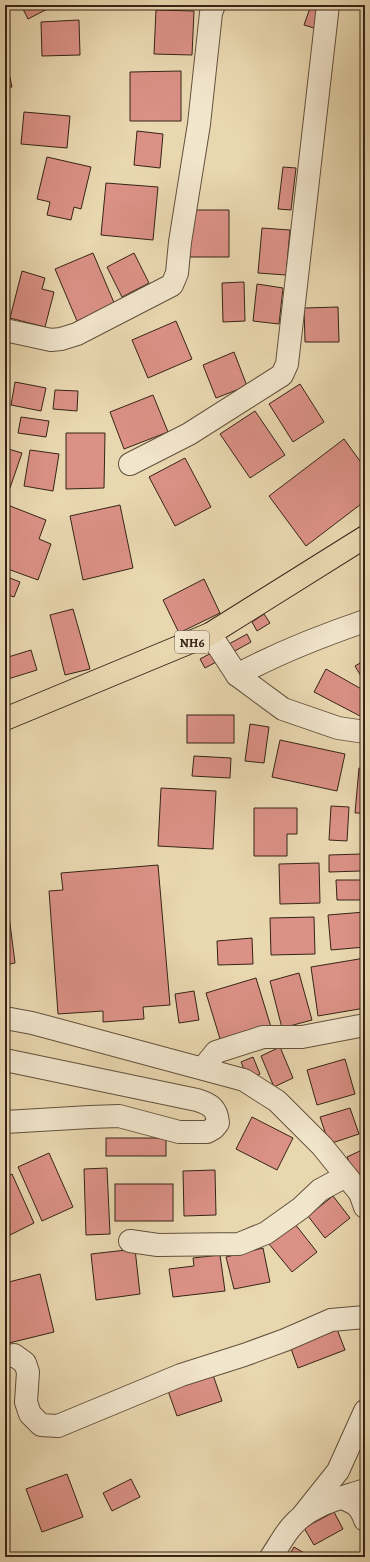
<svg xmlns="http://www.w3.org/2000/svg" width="370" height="1562" font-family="Alegreya,serif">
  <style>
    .building { fill: #db9186; stroke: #362416 }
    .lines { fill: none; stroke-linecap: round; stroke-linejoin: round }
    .minor-casing { stroke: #63513c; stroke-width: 24 }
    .trunk-casing { stroke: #362416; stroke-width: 24 }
    .minor { stroke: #f1e5cc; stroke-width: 22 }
    .trunk { stroke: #e9d7b0; stroke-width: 22 }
    .labels { text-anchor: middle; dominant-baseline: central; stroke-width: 3; stroke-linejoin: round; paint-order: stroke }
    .shield { fill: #f1e5cc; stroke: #6e5e4d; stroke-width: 1 }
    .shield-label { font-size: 13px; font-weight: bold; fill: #362416 }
  </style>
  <rect width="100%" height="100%" fill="#e9d7b0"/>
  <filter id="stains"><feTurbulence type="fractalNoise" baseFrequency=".005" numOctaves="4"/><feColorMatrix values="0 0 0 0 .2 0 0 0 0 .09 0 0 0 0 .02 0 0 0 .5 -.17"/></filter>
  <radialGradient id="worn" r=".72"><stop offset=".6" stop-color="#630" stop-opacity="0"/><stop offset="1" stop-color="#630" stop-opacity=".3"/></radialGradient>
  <!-- building -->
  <g class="building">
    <path d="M21 5H55L28 19Z"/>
    <path d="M310 8 322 12 317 29 304 25Z"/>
    <path d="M156 10 194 11 192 55 154 54Z"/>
    <path d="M79 20 80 55 42 56 41 22Z"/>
    <path d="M7 64 12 87 5 88V65Z"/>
    <path d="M181 71V121H130V72Z"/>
    <path d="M24 112 70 116 67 148 21 144Z"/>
    <path d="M137 131 163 134 160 168 134 165Z"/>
    <path d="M47 157 91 167 81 209 74 207 71 220 47 215 50 202 37 199Z"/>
    <path d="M283 167 296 168 291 210 278 209Z"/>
    <path d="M106 183 158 187 153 240 101 235Z"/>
    <path d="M189 210H229V257H188Z"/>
    <path d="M262 228 290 230 286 275 258 273Z"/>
    <path d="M93 253 115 305 77 321 55 269Z"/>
    <path d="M134 253 149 283 122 297 107 267Z"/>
    <path d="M22 271 45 278 42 289 54 292 45 327 10 318Z"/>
    <path d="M244 282 245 321 223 322 222 283Z"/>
    <path d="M257 284 283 288 279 324 253 321Z"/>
    <path d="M338 307 339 342H305L304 308Z"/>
    <path d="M176 321 192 359 148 378 132 340Z"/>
    <path d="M5 345 8 346 5 364Z"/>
    <path d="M234 352 247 386 216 398 203 365Z"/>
    <path d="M15 382 46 388 41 411 11 405Z"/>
    <path d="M300 384 324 422 293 442 269 404Z"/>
    <path d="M55 390 78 391 77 411 53 409Z"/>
    <path d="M153 395 168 432 124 449 110 412Z"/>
    <path d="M255 411 285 455 250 478 220 434Z"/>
    <path d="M21 417 49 421 46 437 18 433Z"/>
    <path d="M66 433H105L104 488 66 489Z"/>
    <path d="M344 439 365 468V501L306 546 269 496Z"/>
    <path d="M5 448 22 453 10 488 5 486Z"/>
    <path d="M30 450 59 454 53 491 24 486Z"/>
    <path d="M185 458 211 507 175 526 149 477Z"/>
    <path d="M5 504 46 520 39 539 51 544 38 580 5 568Z"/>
    <path d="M120 505 133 568 83 580 70 516Z"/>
    <path d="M5 576 20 582 14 597 5 594Z"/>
    <path d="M204 579 220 613 179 633 163 600Z"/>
    <path d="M73 609 90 669 65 675 50 615Z"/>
    <path d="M264 614 270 623 257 631 252 622Z"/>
    <path d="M247 634 251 642 233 652 229 644Z"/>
    <path d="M31 650 37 670 8 679 5 668V658Z"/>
    <path d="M213 652 218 661 205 668 200 659Z"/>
    <path d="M365 660V683L355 666Z"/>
    <path d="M326 669 365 691V711L362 717 314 692Z"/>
    <rect x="187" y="715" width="47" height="28"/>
    <path d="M250 724 269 727 264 763 245 761Z"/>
    <path d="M280 740 345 754 337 791 272 777Z"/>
    <path d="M194 756 231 758 230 778 192 776Z"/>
    <path d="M359 768 365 769V813H355Z"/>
    <path d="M161 788 216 791 213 849 158 846Z"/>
    <path d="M331 806 349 807 347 841 329 840Z"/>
    <path d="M254 808H297V834H287V856H254Z"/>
    <path d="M361 854V871L329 872V855Z"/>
    <path d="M319 863 320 903 280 904 279 864Z"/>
    <path d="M158 865 170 1005 143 1007 144 1019 103 1022V1011L58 1014 49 891 63 890 61 873Z"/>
    <path d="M336 880H364V900H337Z"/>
    <path d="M5 908H8L15 963 5 965Z"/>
    <path d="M365 912V947L331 950 328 915Z"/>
    <path d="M314 917 315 954 271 955 270 918Z"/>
    <path d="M252 938 253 964 218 965 217 941Z"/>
    <path d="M365 958V1008L318 1016 311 967Z"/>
    <path d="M299 973 312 1020 282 1028 270 981Z"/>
    <path d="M256 978 271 1027 221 1042 206 993Z"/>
    <path d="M194 991 199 1020 179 1023 175 994Z"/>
    <path d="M280 1047 293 1078 274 1087 261 1056Z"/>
    <path d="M253 1057 260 1074 248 1079 241 1062Z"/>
    <path d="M345 1059 355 1094 317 1105 307 1070Z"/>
    <path d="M350 1108 359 1134 329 1144 320 1117Z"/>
    <path d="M252 1117 293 1138 277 1170 236 1149Z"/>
    <rect x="106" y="1138" width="60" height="18"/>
    <path d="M362 1150 365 1156V1174L356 1178 347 1157Z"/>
    <path d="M49 1153 73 1207 42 1221 18 1167Z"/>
    <path d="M107 1168 110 1234 86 1235 84 1169Z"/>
    <path d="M215 1170 216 1215 184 1216 183 1171Z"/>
    <path d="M12 1174 34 1223 10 1235 5 1223V1178Z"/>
    <rect x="115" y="1184" width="58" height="37"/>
    <path d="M333 1196 350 1218 325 1238 308 1216Z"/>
    <path d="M295 1224 317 1252 292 1272 269 1244Z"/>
    <path d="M263 1248 270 1282 234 1289 226 1257Z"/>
    <path d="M135 1249 140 1294 96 1300 91 1254Z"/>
    <path d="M220 1255 225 1291 173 1297 169 1269 194 1266 193 1258Z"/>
    <path d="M40 1274 54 1332 5 1344V1283Z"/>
    <path d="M337 1329 345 1350 298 1368 290 1346Z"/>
    <path d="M212 1372 222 1401 177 1416 167 1388Z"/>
    <path d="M67 1474 83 1517 42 1532 26 1489Z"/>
    <path d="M131 1479 140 1497 112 1511 103 1493Z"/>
    <path d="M334 1512 343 1529 314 1545 304 1528Z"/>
    <path d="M294 1547 311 1557H288Z"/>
  </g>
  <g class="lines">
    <!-- minor casing -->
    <g class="minor-casing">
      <g id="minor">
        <path d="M5 330 51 340 61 339 77 334 172 285 177 273 180 242 199 124 211 13 214 5"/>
        <path d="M130 464 189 434 282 375 287 364 328 5"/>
        <path d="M210 634 237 675 283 709 338 728 365 732"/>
        <path d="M237 675C278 653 321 636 365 621"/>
        <path d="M5 1018 32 1023 244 1080 277 1101 322 1146 360 1193 365 1207"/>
        <path d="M5 1060 197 1100C210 1104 217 1108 218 1123L214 1128 207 1132H179L119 1116 90 1117 5 1122"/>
        <path d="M203 1068 216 1052 263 1037H302L365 1025"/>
        <path d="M130 1241 158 1245 239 1244 266 1233 301 1208 320 1190 346 1176"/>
        <path d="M5 1357 14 1355 25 1363 28 1372 26 1402 30 1414 41 1425 58 1426 181 1375 244 1355 285 1340 331 1320 365 1317"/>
        <path d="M342 1498C355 1503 360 1506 365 1520"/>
        <path d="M303 1515 338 1471 365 1411"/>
        <path d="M271 1557C278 1547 284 1535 292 1526 311 1504 339 1499 365 1490"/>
      </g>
    </g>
    <!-- trunk casing -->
    <g class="trunk-casing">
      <path id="trunk" d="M5 719 210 634 365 537"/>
    </g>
    <!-- minor -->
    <use href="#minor" class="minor"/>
    <!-- trunk -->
    <use href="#trunk" class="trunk"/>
  </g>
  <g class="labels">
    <!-- shield labels -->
    <rect class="shield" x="175" y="631" width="34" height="22" rx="3"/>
    <g class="shield-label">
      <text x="192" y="642">NH6</text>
    </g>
  </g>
  <!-- margin -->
  <rect width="370" height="1562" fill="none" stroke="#e9d7b0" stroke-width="20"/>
  <rect x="6" y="6" width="358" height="1550" fill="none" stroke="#362416" stroke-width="2"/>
  <rect x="10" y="10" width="350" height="1542" fill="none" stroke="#362416"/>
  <rect width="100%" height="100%" filter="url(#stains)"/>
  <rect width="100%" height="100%" fill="url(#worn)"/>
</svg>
